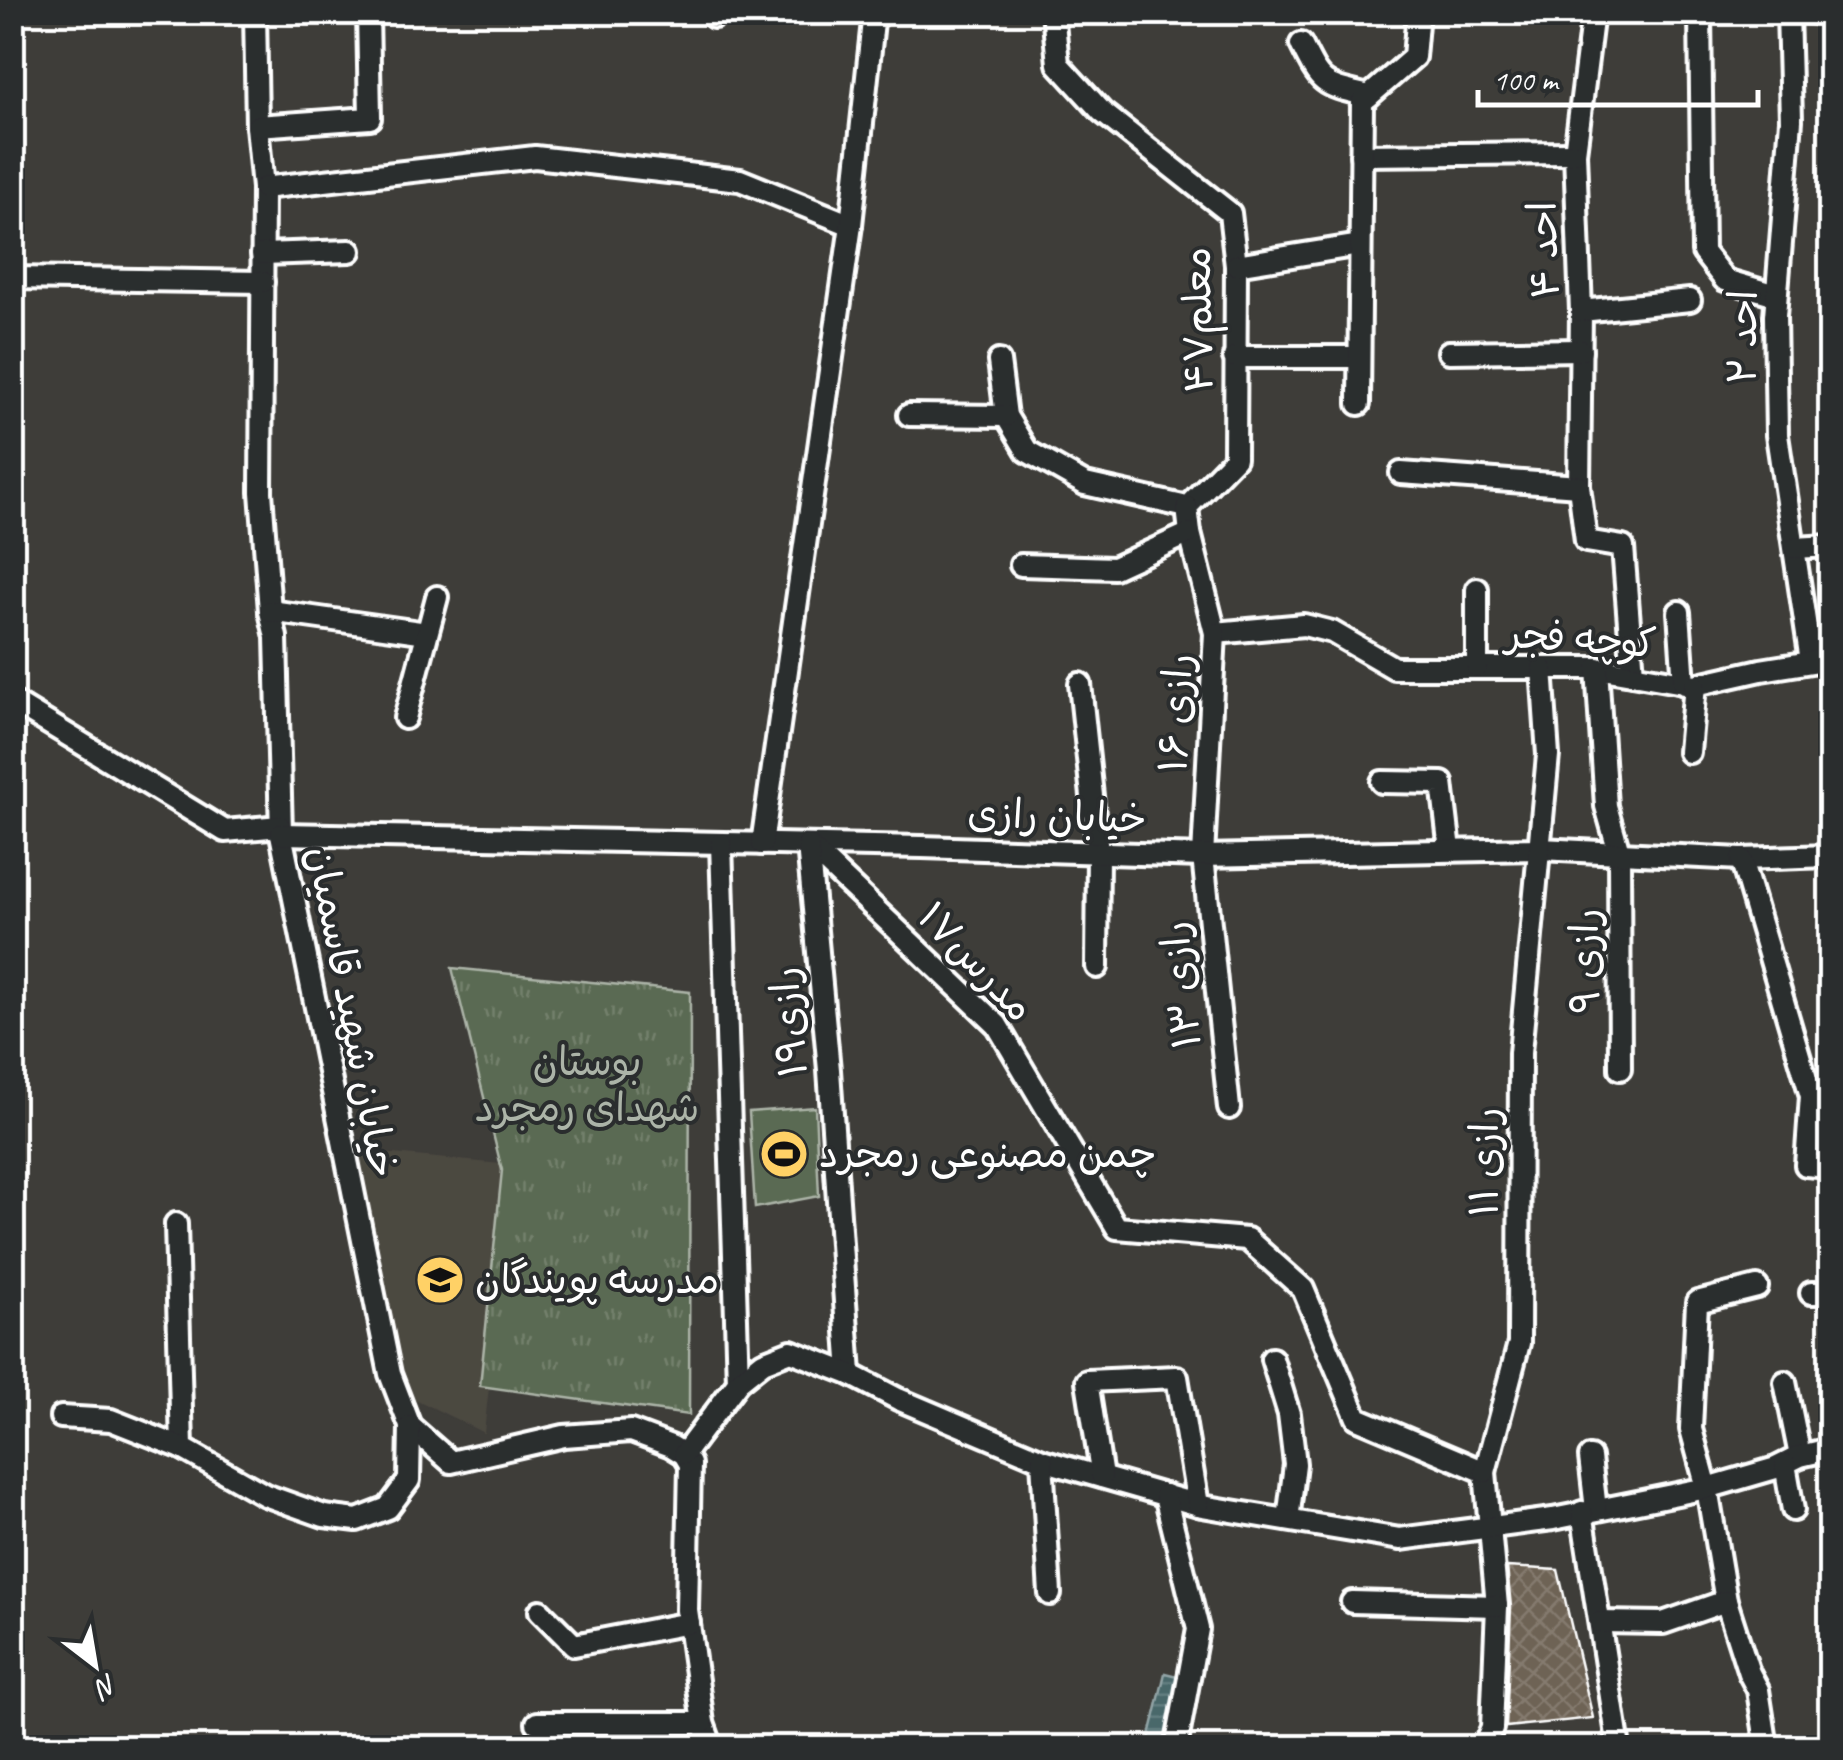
<svg xmlns="http://www.w3.org/2000/svg" width="1843" height="1760" font-family="Caveat,'Playpen Sans Arabic',sans-serif">
  <style>
    .built { fill: #4c4841 }
    .grass { fill: #5a6a52; stroke: #acb4a8; stroke-width: 2.5 }
    .park { fill: url(#park-tufts); stroke: #acb4a8; stroke-width: 2.5 }
    .water { fill: url(#water-rules); stroke: #92a4a6; stroke-width: 2.5 }
    .building { fill: url(#building-cross-hatch); stroke: #fff; stroke-width: 2.5 }
    .lines { fill: none; stroke-linecap: round; stroke-linejoin: round }
    .minor-casing { stroke: #fff; stroke-width: 28 }
    .minor { stroke: #2a2d2e; stroke-width: 20 }
    .labels { text-anchor: middle; dominant-baseline: central; stroke-width: 8; stroke-linejoin: round; paint-order: stroke }
    .street-label { font-size: 40px; fill: #fff; stroke: #2a2d2e }
    .park-label { font-size: 40px; fill: #acb4a8; stroke: #2a2d2e }
    .poi-label { font-size: 40px; fill: #fff; stroke: #2a2d2e; text-anchor: start }
  </style>
  <defs>
    <pattern id="park-tufts" width="24" height="20" patternUnits="userSpaceOnUse" patternTransform="scale(2.5)"><rect width="24" height="20" fill="#5a6a52"/><path d="M3 7l-1-3M5 7V3M7 7l1-3M15 17l-1-3M17 17v-4M19 17l1-3" fill="none" stroke="#73806c"/></pattern>
    <pattern id="water-rules" width="6" height="5" patternUnits="userSpaceOnUse" patternTransform="scale(2.5)"><rect width="6" height="5" fill="#4a686b"/><path d="M0 2.5h6" fill="none" stroke="#657f81"/></pattern>
    <pattern id="building-cross-hatch" width="8" height="8" patternUnits="userSpaceOnUse" patternTransform="scale(2.5)"><rect width="8" height="8" fill="#6e6354"/><path d="M0 0l8 8M0 8l8-8" fill="none" stroke="#847a6e"/></pattern>
  </defs>
  <rect width="100%" height="100%" fill="#3e3d39"/>
  <filter id="ink" filterUnits="userSpaceOnUse"><feTurbulence type="fractalNoise" baseFrequency=".01" numOctaves="2"/><feDisplacementMap in="SourceGraphic" scale="20" xChannelSelector="R" yChannelSelector="G"/><feConvolveMatrix kernelMatrix="1 2 1 2 8 2 1 2 1" color-interpolation-filters="sRGB"/></filter>
  <g filter="url(#ink)">
    <!-- built -->
    <path class="built" d="M350 1150 513 1165 484 1433 407 1395Z"/>
    <!-- grass -->
    <path class="grass" d="M815 1107 819 1196 755 1208 749 1112Z"/>
    <!-- park -->
    <path class="park" d="M452 968 690 992 689 1415 480 1386 502 1170Z"/>
    <!-- water -->
    <path class="water" d="M1165 1673 1189 1679 1179 1747 1147 1748Z"/>
    <!-- building -->
    <path class="building" d="M1507 1567 1558 1570 1593 1718 1506 1727 1511 1607Z"/>
    <g class="lines">
      <!-- minor casing -->
      <g class="minor-casing">
        <g id="minor">
          <path d="M255 12 257 126 263 188 261 492 270 611 276 637 281 834 390 1374 410 1426 451 1462 564 1436 631 1431 671 1446 684 1454 690 1464 687 1610 703 1723 712 1748"/>
          <path d="M1053 12 1058 64 1102 112 1230 213 1236 265 1235 458 1187 507"/>
          <path d="M1593 12 1575 153 1581 311 1579 486 1586 541 1623 547 1633 674"/>
          <path d="M1700 12 1703 252 1725 280 1776 295"/>
          <path d="M1788 12 1791 120 1775 316 1777 435 1811 661"/>
          <path d="M1809 12 1830 14"/>
          <path d="M714 17 720 12"/>
          <path d="M1301 44C1322 87 1323 85 1369 96"/>
          <path d="M257 126 370 118 368 12"/>
          <path d="M1361 155 1575 153"/>
          <path d="M263 188 535 157 740 180 851 225"/>
          <path d="M262 254 350 251"/>
          <path d="M1236 265 1360 245"/>
          <path d="M12 278 263 282"/>
          <path d="M1581 311 1690 300"/>
          <path d="M1449 352 1581 350"/>
          <path d="M1234 357H1359"/>
          <path d="M999 361 1006 416 1027 451 1085 484 1187 507"/>
          <path d="M1359 404 1362 102 1414 57 1418 12"/>
          <path d="M909 415 1006 416"/>
          <path d="M1401 473 1579 486"/>
          <path d="M1187 507 1190 533 1215 633 1304 625 1332 632 1394 668H1597L1695 685 1761 670 1830 659"/>
          <path d="M1795 548 1830 546"/>
          <path d="M1021 565 1114 568 1190 533"/>
          <path d="M1477 589V667"/>
          <path d="M270 611 427 633"/>
          <path d="M1679 612 1684 684"/>
          <path d="M1215 633 1203 856 1229 1108"/>
          <path d="M1597 668 1606 806 1619 852 1620 1069"/>
          <path d="M1080 684 1098 852 1097 967"/>
          <path d="M12 701 225 831 280 826"/>
          <path d="M405 718 437 597"/>
          <path d="M1689 752 1695 685"/>
          <path d="M1382 782 1442 783 1450 850"/>
          <path d="M281 834 922 847 1203 856 1540 849 1741 859 1830 856"/>
          <path d="M721 843 738 1382"/>
          <path d="M762 844 851 225 874 12"/>
          <path d="M808 845 997 1025 1117 1228 1247 1239 1303 1289 1357 1418 1485 1472 1497 1606 1492 1728 1483 1748"/>
          <path d="M808 845 829 1070 850 1374"/>
          <path d="M1741 859 1811 1096 1806 1165 1830 1167"/>
          <path d="M176 1224 182 1448 265 1495 324 1516 357 1520 388 1508 409 1480 410 1426"/>
          <path d="M1757 1287 1697 1302 1691 1429 1707 1488 1726 1601 1749 1673 1758 1690 1767 1748"/>
          <path d="M1811 1293H1830"/>
          <path d="M1272 1359 1289 1414 1295 1464 1288 1520"/>
          <path d="M1785 1382 1800 1456"/>
          <path d="M61 1417 111 1420 182 1448"/>
          <path d="M684 1454 738 1382 763 1362 791 1351 850 1374 898 1399 1042 1460 1202 1506 1400 1539 1553 1519 1707 1488 1776 1468 1800 1456 1830 1449"/>
          <path d="M1590 1457 1596 1510"/>
          <path d="M1042 1460 1050 1594"/>
          <path d="M1785 1464 1793 1510"/>
          <path d="M1485 1472 1519 1343 1520 1053 1548 755 1542 668"/>
          <path d="M1102 1477 1087 1381 1177 1377 1198 1505"/>
          <path d="M1165 1495 1198 1629 1176 1748"/>
          <path d="M1582 1512 1619 1748"/>
          <path d="M1352 1602 1497 1606"/>
          <path d="M540 1611 574 1645 689 1623"/>
          <path d="M1600 1622 1663 1623 1726 1601"/>
          <path d="M537 1723H703"/>
        </g>
      </g>
      <!-- minor -->
      <use href="#minor" class="minor"/>
    </g>
  </g>
  <!-- icons -->
  <defs>
    <g id="stadium-disc" transform="scale(2.5)"><circle r="9.5" fill="#ffd166" stroke="#2a2d2e"/><path d="M0-5a6.5 5 0 1 0 0 10a6.5 5 0 1 0 0-10ZM-3.5-1.8h7v3.6h-7Z" fill="#111"/></g>
    <g id="school-disc" transform="scale(2.5)"><circle r="9.5" fill="#ffd166" stroke="#2a2d2e"/><path d="M0-5L7-2L0 1L-7-2ZM-4 1L0 2.5L4 1V4Q0 6-4 4Z" fill="#111"/></g>
  </defs>
  <g fill-rule="evenodd">
    <use href="#stadium-disc" x="784" y="1154"/>
    <use href="#school-disc" x="440" y="1280"/>
  </g>
  <g class="labels">
    <!-- street labels -->
    <g class="street-label">
      <text transform="translate(1544 250) rotate(-92)">احد ۴</text>
      <text transform="translate(1198 320) rotate(-91)">معلم۴۷</text>
      <text transform="translate(1743 337) rotate(-89)">احد ۲</text>
      <text transform="translate(1581 639) rotate(4)">کوچه فجر</text>
      <text transform="translate(1176 713) rotate(-87)">رازی ۱۶</text>
      <text transform="translate(1057 816) rotate(2)">خیابان رازی</text>
      <text transform="translate(1585 961) rotate(-90)">رازی ۹</text>
      <text transform="translate(976 962) rotate(46)">مدرس۱۷</text>
      <text transform="translate(1181 985) rotate(-96)">رازی ۱۳</text>
      <text transform="translate(352 1012) rotate(79)">خیابان شهید قاسمیان</text>
      <text transform="translate(789 1022) rotate(-95)">رازی۱۹</text>
      <text transform="translate(1485 1162) rotate(-90)">رازی ۱۱</text>
    </g>
    <!-- park labels -->
    <g class="park-label">
      <text x="587" y="1062">بوستان<tspan x="587" dy="46">شهدای رمجرد</tspan></text>
    </g>
    <!-- poi labels -->
    <g class="poi-label">
      <text x="819" y="1154">چمن مصنوعی رمجرد</text>
      <text x="475" y="1280">مدرسه پویندگان</text>
    </g>
  </g>
  <!-- margin -->
  <rect width="1843" height="1760" fill="none" stroke="#2a2d2e" stroke-width="50"/>
  <rect x="25" y="25" width="1793" height="1710" fill="none" stroke="#fff" stroke-width="4" filter="url(#ink)"/>
  <!-- north arrow -->
  <g transform="translate(95 1665) rotate(149)" stroke="#2a2d2e" stroke-width="8" paint-order="stroke">
  <path d="M0-8L18 38L0 25L-18 38Z" fill="#ffffff"/>
  <text y="-15" font-size="28" font-weight="bold" text-anchor="middle" fill="#ffffff">N</text>
  </g>
  <!-- scale -->
  <path d="M1478 90v15h280v-15" fill="none" stroke="#ffffff" stroke-width="5"/>
  <text x="1493" y="90" font-size="30" fill="#ffffff" stroke="#2a2d2e" stroke-width="8" paint-order="stroke">100 m</text>
</svg>
